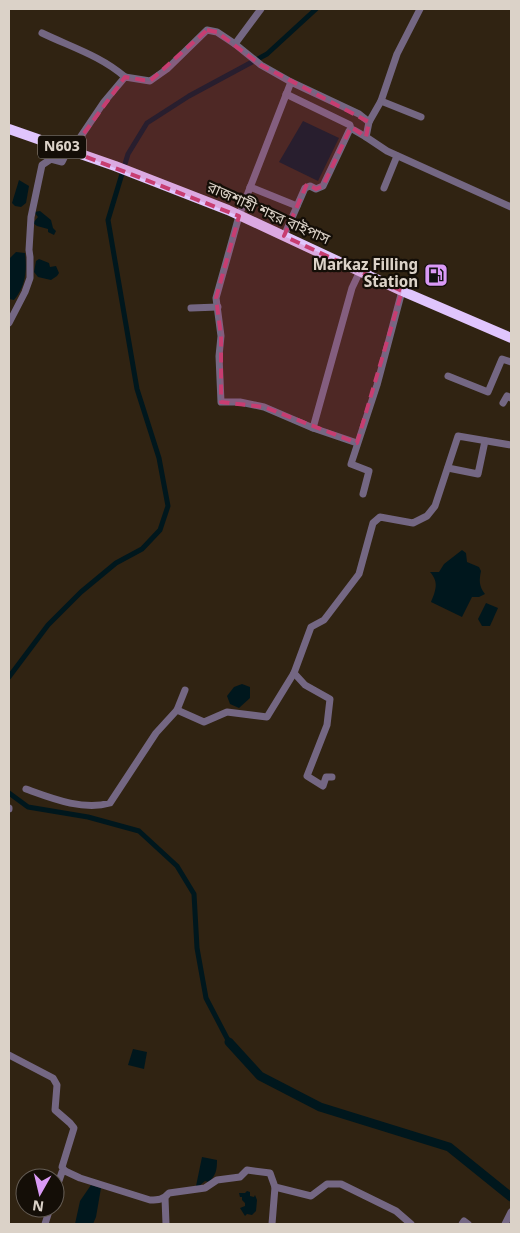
<svg xmlns="http://www.w3.org/2000/svg" width="520" height="1233" font-family="Georgia,'Noto Sans Bengali',serif">
  <style>
    .water { fill: #00171d }
    .lines { fill: none; stroke-linecap: round; stroke-linejoin: round }
    .canal { stroke: #00171d; stroke-width: 5 }
    .river { stroke: #00171d; stroke-width: 9 }
    .minor { stroke: #746783; stroke-width: 7 }
    .highway { stroke: #e0c5fd; stroke-width: 10 }
    .marked { fill: #c73d71; fill-opacity: 0.2; stroke: #c73d71; stroke-width: 4; stroke-dasharray: 10 6; stroke-linejoin: round }
    .labels { text-anchor: middle; dominant-baseline: central; stroke-width: 4.5; stroke-linejoin: round; paint-order: stroke }
    .shield { fill: #140e07; stroke: #9f978e; stroke-width: 1 }
    .shield-label { font-size: 14px; font-weight: bold; fill: #dbd2c8 }
    .street-label { font-size: 15px; fill: #dbd2c8; stroke: #140e07 }
    .poi-label { font-size: 15px; font-weight: bold; fill: #dbd2c8; stroke: #140e07; text-anchor: end }
  </style>
  <rect width="100%" height="100%" fill="#302312"/>
  <!-- water -->
  <g class="water">
    <path d="M303 121 339 138 318 181 279 162Z"/>
    <path d="M19 180 29 186 26 203 21 207 15 206 12 203Z"/>
    <path d="M40 211 51 220 53 228 56 231 54 235 48 232V229L37 226 33 223 38 217 34 212Z"/>
    <path d="M16 252 25 253C27 270 26 286 14 300L9 299V259Z"/>
    <path d="M39 259 49 263 50 267 56 266 59 273 57 276 51 280 38 277 34 272 36 261Z"/>
    <path d="M462 550 466 553 467 562 479 567 481 571C479 581 479 586 485 594L479 597H472L462 617 431 602C436 590 439 582 430 572H439L444 564Z"/>
    <path d="M486 603 498 608 490 626H482L478 619Z"/>
    <path d="M242 684 250 687V698L239 708 230 704 227 696 234 687Z"/>
    <path d="M133 1049 147 1052 144 1069 128 1065Z"/>
    <path d="M202 1157 217 1160C217 1170 216 1175 209 1182L205 1181 198 1187 196 1186Z"/>
    <path d="M91 1185 101 1188 96 1217 93 1224H75L80 1201Z"/>
    <path d="M247 1191 250 1192V1196L254 1197 255 1195 257 1200 256 1211 252 1215 247 1214 245 1216 240 1208 245 1206V1203L242 1200V1197H240L239 1193H245Z"/>
  </g>
  <g class="lines">
    <!-- canal -->
    <g class="canal">
      <path d="M9 677 48 625 81 592 116 563 142 549 160 530 168 506 159 458 137 389 108 220 128 154 147 123 189 96 267 54 316 9"/>
      <path d="M9 793 28 807 88 817 139 831 177 866 194 894 197 948 206 998 229 1042"/>
    </g>
    <!-- river -->
    <path class="river" d="M229 1042 260 1076 320 1107 449 1147 511 1197"/>
    <!-- minor -->
    <g class="minor">
      <path d="M420 9 397 54 381 101 369 122 366 137 387 151 511 207"/>
      <path d="M42 33C71 47 101 56 125 77"/>
      <path d="M235 44 261 65 291 82"/>
      <path d="M286 94 350 125 351 129 354 130 366 137"/>
      <path d="M381 101 421 117"/>
      <path d="M71 151 104 102 125 77 150 81 167 69 207 30 217 32 235 44 261 9"/>
      <path d="M250 187 297 206"/>
      <path d="M384 188 397 156"/>
      <path d="M284 236 305 188 310 186 316 189 323 186 349 131 351 129"/>
      <path d="M360 271 352 288 313 428 264 407 240 402H221L219 356 221 336 216 298 239 216 291 82 359 114 369 122"/>
      <path d="M191 308 218 307"/>
      <path d="M9 323 25 292 30 278V257L29 250 31 217 42 165 51 159 62 162 68 150"/>
      <path d="M448 376 488 392 502 359 511 362"/>
      <path d="M503 403 507 396 511 398"/>
      <path d="M313 428 357 443"/>
      <path d="M448 468 478 474 485 441"/>
      <path d="M363 494 369 471 351 464 377 385 402 291"/>
      <path d="M294 673 305 685 330 699 327 725 307 776 323 786 326 777H332"/>
      <path d="M177 710 185 690"/>
      <path d="M26 789C51 798 83 811 110 803L156 733 177 710 204 722 227 712 267 717 294 673 311 627 324 620 359 574 373 523 380 517 413 523 427 516 435 506 458 436 511 445"/>
      <path d="M9 809V808"/>
      <path d="M9 1055 53 1078 57 1085 55 1110 70 1123 74 1128 62 1167 65 1171"/>
      <path d="M55 1192 62 1172 65 1171 80 1178 150 1200C158 1200 163 1200 169 1193L205 1188 217 1180 240 1177 247 1170 270 1173 275 1187 311 1196 327 1184H341L396 1211 411 1224"/>
      <path d="M165 1198 166 1224"/>
      <path d="M45 1224 50 1208"/>
      <path d="M272 1224 275 1187"/>
      <path d="M462 1224 464 1221 468 1224"/>
      <path d="M505 1224 511 1212"/>
    </g>
    <!-- highway -->
    <path class="highway" d="M9 129 115 166 228 210 402 291 511 338"/>
  </g>
  <!-- marked area -->
  <path class="marked" d="M207 30 217 32 261 65 369 122 366 137 351 127 323 186 316 189 307 184 284 236 402 291 357 443 264 407 221 402V336L216 298 239 216 71 151 125 77 150 81Z"/>
  <!-- icons -->
  <defs>
    <g id="fuel-square" transform="scale(1.25)"><rect x="-9" y="-9" width="18" height="18" rx="4" fill="#da9af6" stroke="#140e07"/><path d="M-5.5-6h7V0h2V4h1.3V-2.5L3-4.5l.8-.8L6-3V5H2.5V1h-1V6h-7ZM-4.2-4.7v3.2H.2V-4.7Z" fill="#111"/></g>
  </defs>
  <g fill-rule="evenodd">
    <use href="#fuel-square" x="436" y="275"/>
  </g>
  <g class="labels">
    <!-- shield labels -->
    <rect class="shield" x="38" y="135.5" width="48" height="23" rx="4"/>
    <g class="shield-label">
      <text x="62" y="147">N603</text>
    </g>
    <!-- street labels -->
    <g class="street-label">
      <text transform="translate(268 214) rotate(24)">রাজশাহী শহর বাইপাস</text>
    </g>
    <!-- poi labels -->
    <g class="poi-label">
      <text x="418" y="266">Markaz Filling<tspan x="418" dy="17">Station</tspan></text>
    </g>
  </g>
  <!-- border -->
  <rect width="520" height="1233" fill="none" stroke="#dbd2c8" stroke-width="20"/>
  <!-- north arrow -->
  <g transform="translate(40 1193) rotate(188)"><circle r="24" fill="#140e07" stroke="#645c54"/>
  <path d="M0-4L9 19L0 12L-9 19Z" fill="#da9af6"/>
  <text y="-8" font-size="14" font-weight="bold" text-anchor="middle" fill="#dbd2c8">N</text>
  </g>
</svg>
